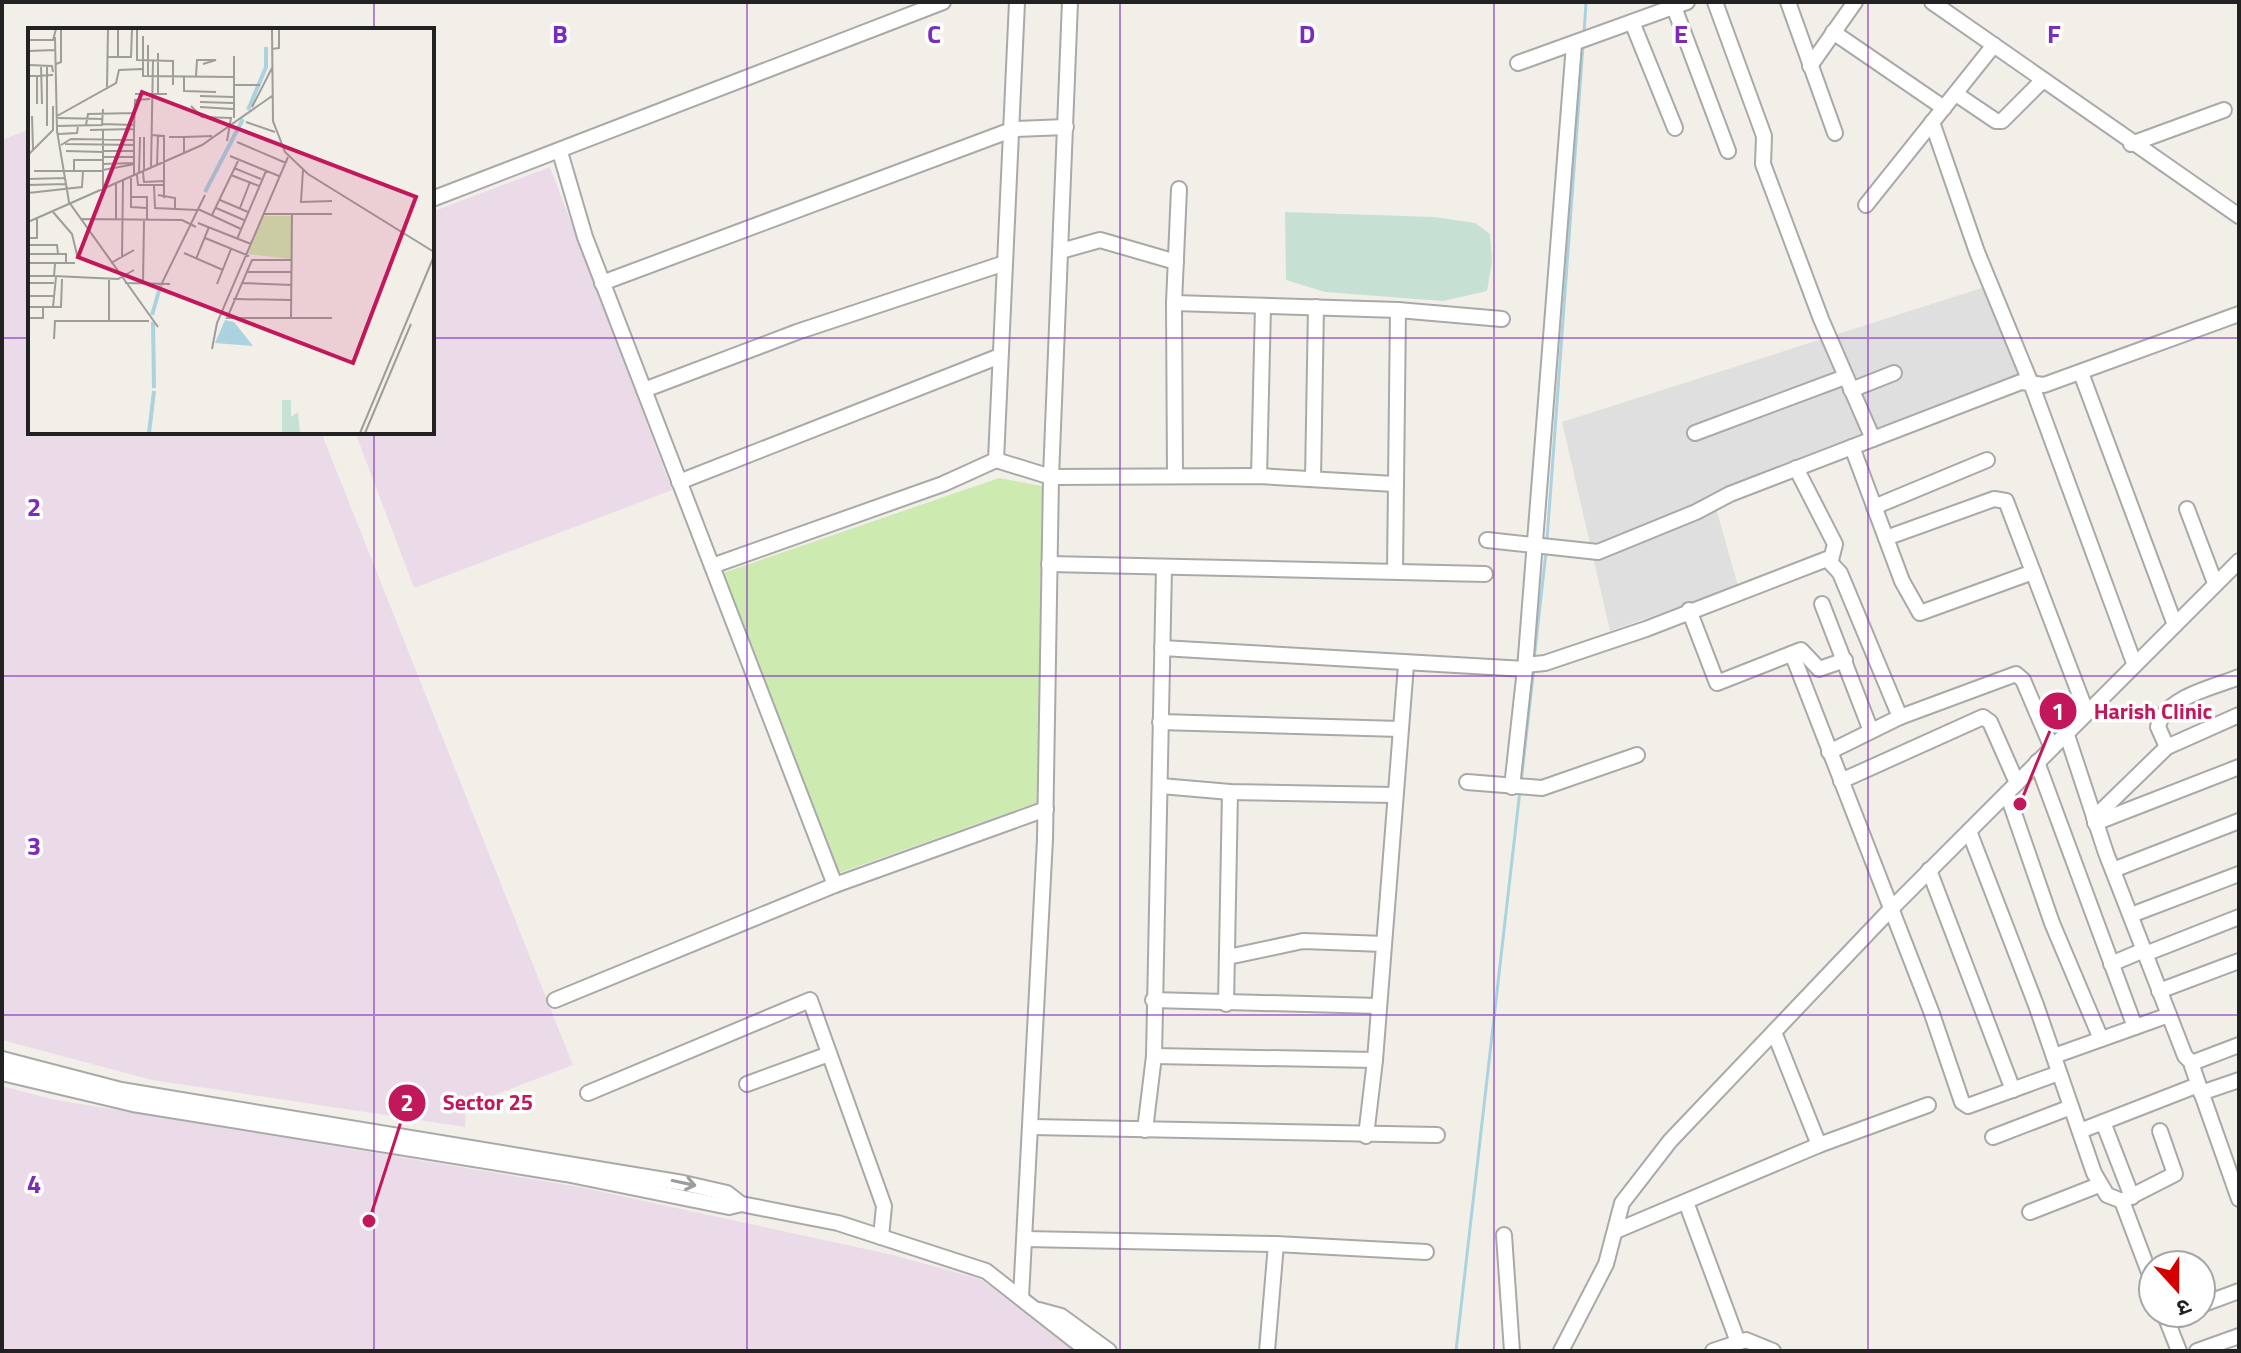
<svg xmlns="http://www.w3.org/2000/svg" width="2241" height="1353" font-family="'Titillium Web','Noto Sans Devanagari',sans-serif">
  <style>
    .residential { fill: #e0dfdf }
    .industrial { fill: #ebdbe8 }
    .grass { fill: #cdebb0 }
    .wetland { fill: #c6e0d4 }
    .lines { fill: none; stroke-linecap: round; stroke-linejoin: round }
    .stream { stroke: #aad3df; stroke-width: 3 }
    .minor-casing { stroke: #a9a9a9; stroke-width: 18 }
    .minor { stroke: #fff; stroke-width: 14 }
    .oneway { stroke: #9c9c9c }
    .grid { fill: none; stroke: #7b2cbf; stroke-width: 2; stroke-opacity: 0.55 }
    .inset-river { fill: none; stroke: #aad3df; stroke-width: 4 }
    .inset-road { fill: none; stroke: #9f9d99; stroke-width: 2 }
    .view { fill: #c2185b; fill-opacity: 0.15; stroke: #c2185b; stroke-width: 4 }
    .inset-edge { fill: none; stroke: #222; stroke-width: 4 }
    .grid-label { font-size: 26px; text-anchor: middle; font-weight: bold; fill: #7b2cbf; stroke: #fff; stroke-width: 7; stroke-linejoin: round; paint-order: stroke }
    .leader { fill: none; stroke: #c2185b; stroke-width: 3 }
    .callout-dot { fill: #c2185b; stroke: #fff; stroke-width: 3 }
    .mark-label { font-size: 24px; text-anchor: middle; font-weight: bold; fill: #fff }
    .callout-label { font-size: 22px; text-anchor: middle; font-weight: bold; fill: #c2185b; stroke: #fff; stroke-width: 7; stroke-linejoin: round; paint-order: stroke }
  </style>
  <rect width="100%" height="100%" fill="#f2efe9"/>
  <!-- residential -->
  <path class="residential" d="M1985 287 2022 380 1713 497 1738 586 1610 631 1562 422Z"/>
  <!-- industrial -->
  <g class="industrial">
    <path d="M30 129V432H321L573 1065 465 1106V1127L152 1080 2 1040V140Z"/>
    <path d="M550 167 672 490 414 588 355 432H432V212Z"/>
    <path d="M2 1086 51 1099 580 1187 893 1255 980 1279 1078 1351H2Z"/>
  </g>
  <!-- grass -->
  <path class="grass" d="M999 478 1042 486 1038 802 839 873 723 573Z"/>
  <!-- wetland -->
  <path class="wetland" d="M1285 212 1434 217 1475 223 1490 234 1492 261 1487 291 1443 301 1325 292 1286 280Z"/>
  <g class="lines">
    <!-- stream -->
    <g class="stream">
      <path d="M1584 34 1586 2"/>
      <path d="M1547 540 1583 45"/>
      <path d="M1534 660 1546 552"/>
      <path d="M1521 783 1534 667"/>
      <path d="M1456 1351 1520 790"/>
    </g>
    <!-- minor casing -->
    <g class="minor-casing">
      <g id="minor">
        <path d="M1715 2 1764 136 1763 164 1821 319 1873 439"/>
        <path d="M1788 2 1835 133"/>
        <path d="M1932 2 2239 216"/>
        <path d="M1674 7 1728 151"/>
        <path d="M1632 22 1675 128"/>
        <path d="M1833 32 1944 108"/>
        <path d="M1518 63 1687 2"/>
        <path d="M1810 66 1855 2"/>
        <path d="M1956 94 1996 121H2002L2043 80"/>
        <path d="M1932 122 1977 252 2032 386 2134 663"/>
        <path d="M2131 144 2224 110"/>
        <path d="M560 152 585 237 835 885"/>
        <path d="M432 199 943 2"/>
        <path d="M1866 205 1994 45"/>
        <path d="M1061 251 1100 240 1176 262"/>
        <path d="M602 283 1014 129 1066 127"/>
        <path d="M1174 303 1398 310 1502 319"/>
        <path d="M2081 373 2175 625"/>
        <path d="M644 390 797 332 1005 263"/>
        <path d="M1851 390 1894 373"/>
        <path d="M1695 433 1845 377"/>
        <path d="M1852 447 1902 581 1920 613 2033 572"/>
        <path d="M996 460 1051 477 1259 476 1394 484"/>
        <path d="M1796 468 1835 544 1831 560"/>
        <path d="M1175 476 1174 303 1179 189"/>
        <path d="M1259 476 1263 306"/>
        <path d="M1313 479 1316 307"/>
        <path d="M679 482 1000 356"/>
        <path d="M1874 507 1987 460"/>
        <path d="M2187 509 2215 583"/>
        <path d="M1886 538 1994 499 2006 501 2086 711"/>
        <path d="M1487 540 1598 552 1696 512 1730 494 2021 382 2044 385 2239 314"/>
        <path d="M1049 564 1485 574"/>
        <path d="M712 566 943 484 996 460 1017 2"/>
        <path d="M1395 571 1398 310"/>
        <path d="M1822 604 1871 731"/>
        <path d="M1689 610 1717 683 1801 650 1819 669 1845 660"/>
        <path d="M1162 648 1525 669"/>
        <path d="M1793 656 1931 1011 1962 1102 1968 1106 2059 1073"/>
        <path d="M1525 665 1545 663 1646 629 1827 559 1840 573 1900 717"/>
        <path d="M1160 722 1400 729"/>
        <path d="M2066 732 2106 853 2185 1056 2193 1064"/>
        <path d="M2167 747 2158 727C2164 697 2215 687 2239 677"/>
        <path d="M1829 752 1900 717 2016 674 2023 680 2052 748"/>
        <path d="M2037 762 2135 1027"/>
        <path d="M1841 781 1983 717 1990 722 2017 783"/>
        <path d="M1467 782 1542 788 1637 755"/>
        <path d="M1161 786 1230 792 1394 795"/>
        <path d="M1512 787 1525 669 1574 44"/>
        <path d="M2007 793 2052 923 2101 1039"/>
        <path d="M2094 818 2167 747 2239 715"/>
        <path d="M2095 823 2239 767"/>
        <path d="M1969 831 2036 1005 2094 1173 2107 1195 2122 1201 2153 1283"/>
        <path d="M1929 870 2013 1090"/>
        <path d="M2113 870 2239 821"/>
        <path d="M2131 915 2239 874"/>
        <path d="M2145 954 2239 917"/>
        <path d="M1228 957 1303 941 1384 944"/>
        <path d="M2111 964 2144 950"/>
        <path d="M2159 991 2239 961"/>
        <path d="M555 1000 835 885 1046 809"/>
        <path d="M1153 1000 1379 1006"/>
        <path d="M1226 1004 1230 792"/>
        <path d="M1774 1032 1819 1145 1928 1105"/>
        <path d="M2239 1045 2197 1061 2192 1066 2239 1199"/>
        <path d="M1154 1056 1375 1060"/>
        <path d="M2054 1056 2169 1015"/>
        <path d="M2 1059 121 1090 683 1183 727 1193 741 1204"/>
        <path d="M2 1073 133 1104 566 1174 729 1207 741 1204 838 1223 986 1271 1088 1351"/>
        <path d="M747 1084 829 1054"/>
        <path d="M588 1093 810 1000 884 1206 881 1237"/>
        <path d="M2201 1093 2239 1080"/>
        <path d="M2103 1122 2132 1197"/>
        <path d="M1032 1127 1437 1135"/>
        <path d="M1145 1130 1154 1056 1164 567"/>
        <path d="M2080 1131 2198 1085"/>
        <path d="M1366 1136 1375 1060 1406 665"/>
        <path d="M1993 1137 2071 1107"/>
        <path d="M2122 1201 2175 1174 2160 1131"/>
        <path d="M1686 1202 1738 1342"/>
        <path d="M2030 1212 2099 1185"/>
        <path d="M1618 1230 1819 1145"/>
        <path d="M1504 1235 1512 1351"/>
        <path d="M1025 1239 1276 1244 1426 1252"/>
        <path d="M1021 1297 1045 839 1051 477 1070 2"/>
        <path d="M2201 1305 2239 1291"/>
        <path d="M1039 1310 1061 1316 1109 1351"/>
        <path d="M2164 1313 2179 1351"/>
        <path d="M1267 1351 1276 1244"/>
        <path d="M1561 1351 1606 1264 1622 1203 1670 1141 1889 911 2239 561"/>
        <path d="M1713 1351 1746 1340 1773 1351"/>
        <path d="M2197 1351 2239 1336"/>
      </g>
    </g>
    <!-- minor -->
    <use href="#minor" class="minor"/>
  </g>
  <!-- one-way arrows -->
  <defs><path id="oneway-shaft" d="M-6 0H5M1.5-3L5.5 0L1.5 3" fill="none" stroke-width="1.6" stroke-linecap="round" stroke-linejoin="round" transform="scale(2)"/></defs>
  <use class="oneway" href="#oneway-shaft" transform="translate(684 1183) rotate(12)"/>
  <!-- grid -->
  <path class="grid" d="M374 2V30M747 2V1351M1120 2V1351M1494 2V1351M1868 2V1351M2 338H30M432 338H2239M374 432V1351M2 676H2239M2 1015H2239"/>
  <!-- overview -->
  <g transform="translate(28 28)">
    <rect width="406" height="406" fill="#f2efe9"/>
    <path d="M235 188H263V231L220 226Z" fill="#cdebb0"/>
    <path d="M254 372H263V389L270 384 272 405H254Z" fill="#c6e0d4"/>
    <path d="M197 292 206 294 225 318 187 315Z" fill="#aad3df"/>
    <path class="inset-river" d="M220 82 238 39V19M177 164 215 91M124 287 133 256M125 294 126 360M121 405 126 363"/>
    <path class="inset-road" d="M109 1V32L145 33V57M244 1 245 93 257 124 280 146 406 224M90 2V29M115 8V48L205 49M27 9 29 103 41 174 130 299M0 12H25L28 1M244 21 251 20V1M0 23 27 22M206 28V90M80 29H103L104 1M28 36 33 34V1M0 37 24 38 25 44M13 38 14 76M19 38V98M0 48 25 47M120 48V17M156 48V63L188 64M168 48 169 32H188L175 36M205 57H232M79 59 80 1M107 66H139M130 66V25M172 68 205 69M172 74 205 75M9 76V47M163 78 174 89 203 90 199 113M172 79 205 81M224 79 244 40M4 88 5 121M29 88 88 55 91 42 114 41M30 90 75 91M218 94 247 104M74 96 107 97M58 97 60 86 107 85M29 98 74 97 75 81M62 102 106 101 107 72 122 71M30 106 49 105 50 98M123 107 136 108V170M141 109H156V125M156 109 184 108M209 114 258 135M37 116 107 117M33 117 43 111 107 112M38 123 75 124M75 123H107M0 127 25 102V78M202 128 251 148M75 129H107M75 136 106 135M129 138 130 107M123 140 125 32M206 140 233 151M75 142 107 136M275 142 273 174 304 173M6 143H75M46 143V132H75M116 143V109M115 144 116 154 136 153M111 146 112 109M109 147 110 157H136M203 147 231 158M106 148V101M103 150V179L119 180M0 151 37 150M0 157 38 156M126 158 127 180 169 182M75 162V102M0 165 54 159 55 143M130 167 147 170V181M103 169H119V192M192 172 220 184M188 180 216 192M212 180 222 154M170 181 213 201M25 184 44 206 50 231M0 185V274M235 186H304M184 187 211 131M54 191 154 192 168 199M88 191V156M0 194 174 117 244 68M170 195 223 216M1 210H9V190M177 210 221 228M209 211 238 143M1 217H29L30 226M156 225 195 242M1 226H38V236M94 229 95 153M168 231 181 199M264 232H224L199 290H304M1 235H47M83 235 106 222M219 244H264M1 248H26L27 236M26 248 90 251 106 242M81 251V293M0 255H26M97 255 142 256M115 255 116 193M134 255 177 167M214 255 264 257M189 256 203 221M0 268H26M205 271 264 272M1 279H33L34 251M25 279 28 249M0 290H15V279M263 290 264 187M26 311 27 293H121M184 321 189 295 260 129M332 405 406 228M337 405 383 296"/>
    <path class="view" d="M114 64 388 169 325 335 50 229Z"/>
    <rect width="406" height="406" class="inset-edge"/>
  </g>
  <g class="grid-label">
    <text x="560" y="43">B</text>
    <text x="934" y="43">C</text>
    <text x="1307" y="43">D</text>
    <text x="1681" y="43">E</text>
    <text x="2054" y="43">F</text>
    <text x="34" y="516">2</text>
    <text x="34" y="855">3</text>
    <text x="34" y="1193">4</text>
  </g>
  <!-- callouts -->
  <path class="leader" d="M2020 804L2058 711M369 1221L407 1103"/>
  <g class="callout-dot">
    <circle cx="2020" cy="804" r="8"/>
    <circle cx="369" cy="1221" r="8"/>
    <circle cx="2058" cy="711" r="20"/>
    <circle cx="407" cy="1103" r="20"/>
  </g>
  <g class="mark-label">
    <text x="2058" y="720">1</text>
    <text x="407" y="1111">2</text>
  </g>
  <g class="callout-label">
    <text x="2153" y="719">Harish Clinic</text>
    <text x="488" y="1110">Sector 25</text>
  </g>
  <!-- border -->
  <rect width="2241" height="1353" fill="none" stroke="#222222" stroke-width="8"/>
  <!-- north arrow -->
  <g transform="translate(2177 1289) rotate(159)"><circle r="38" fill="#ffffff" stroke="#a7a7a7" stroke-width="2"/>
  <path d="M0-6L14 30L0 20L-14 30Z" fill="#d40000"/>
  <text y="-12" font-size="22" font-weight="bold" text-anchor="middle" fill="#222222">उ</text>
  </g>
</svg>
